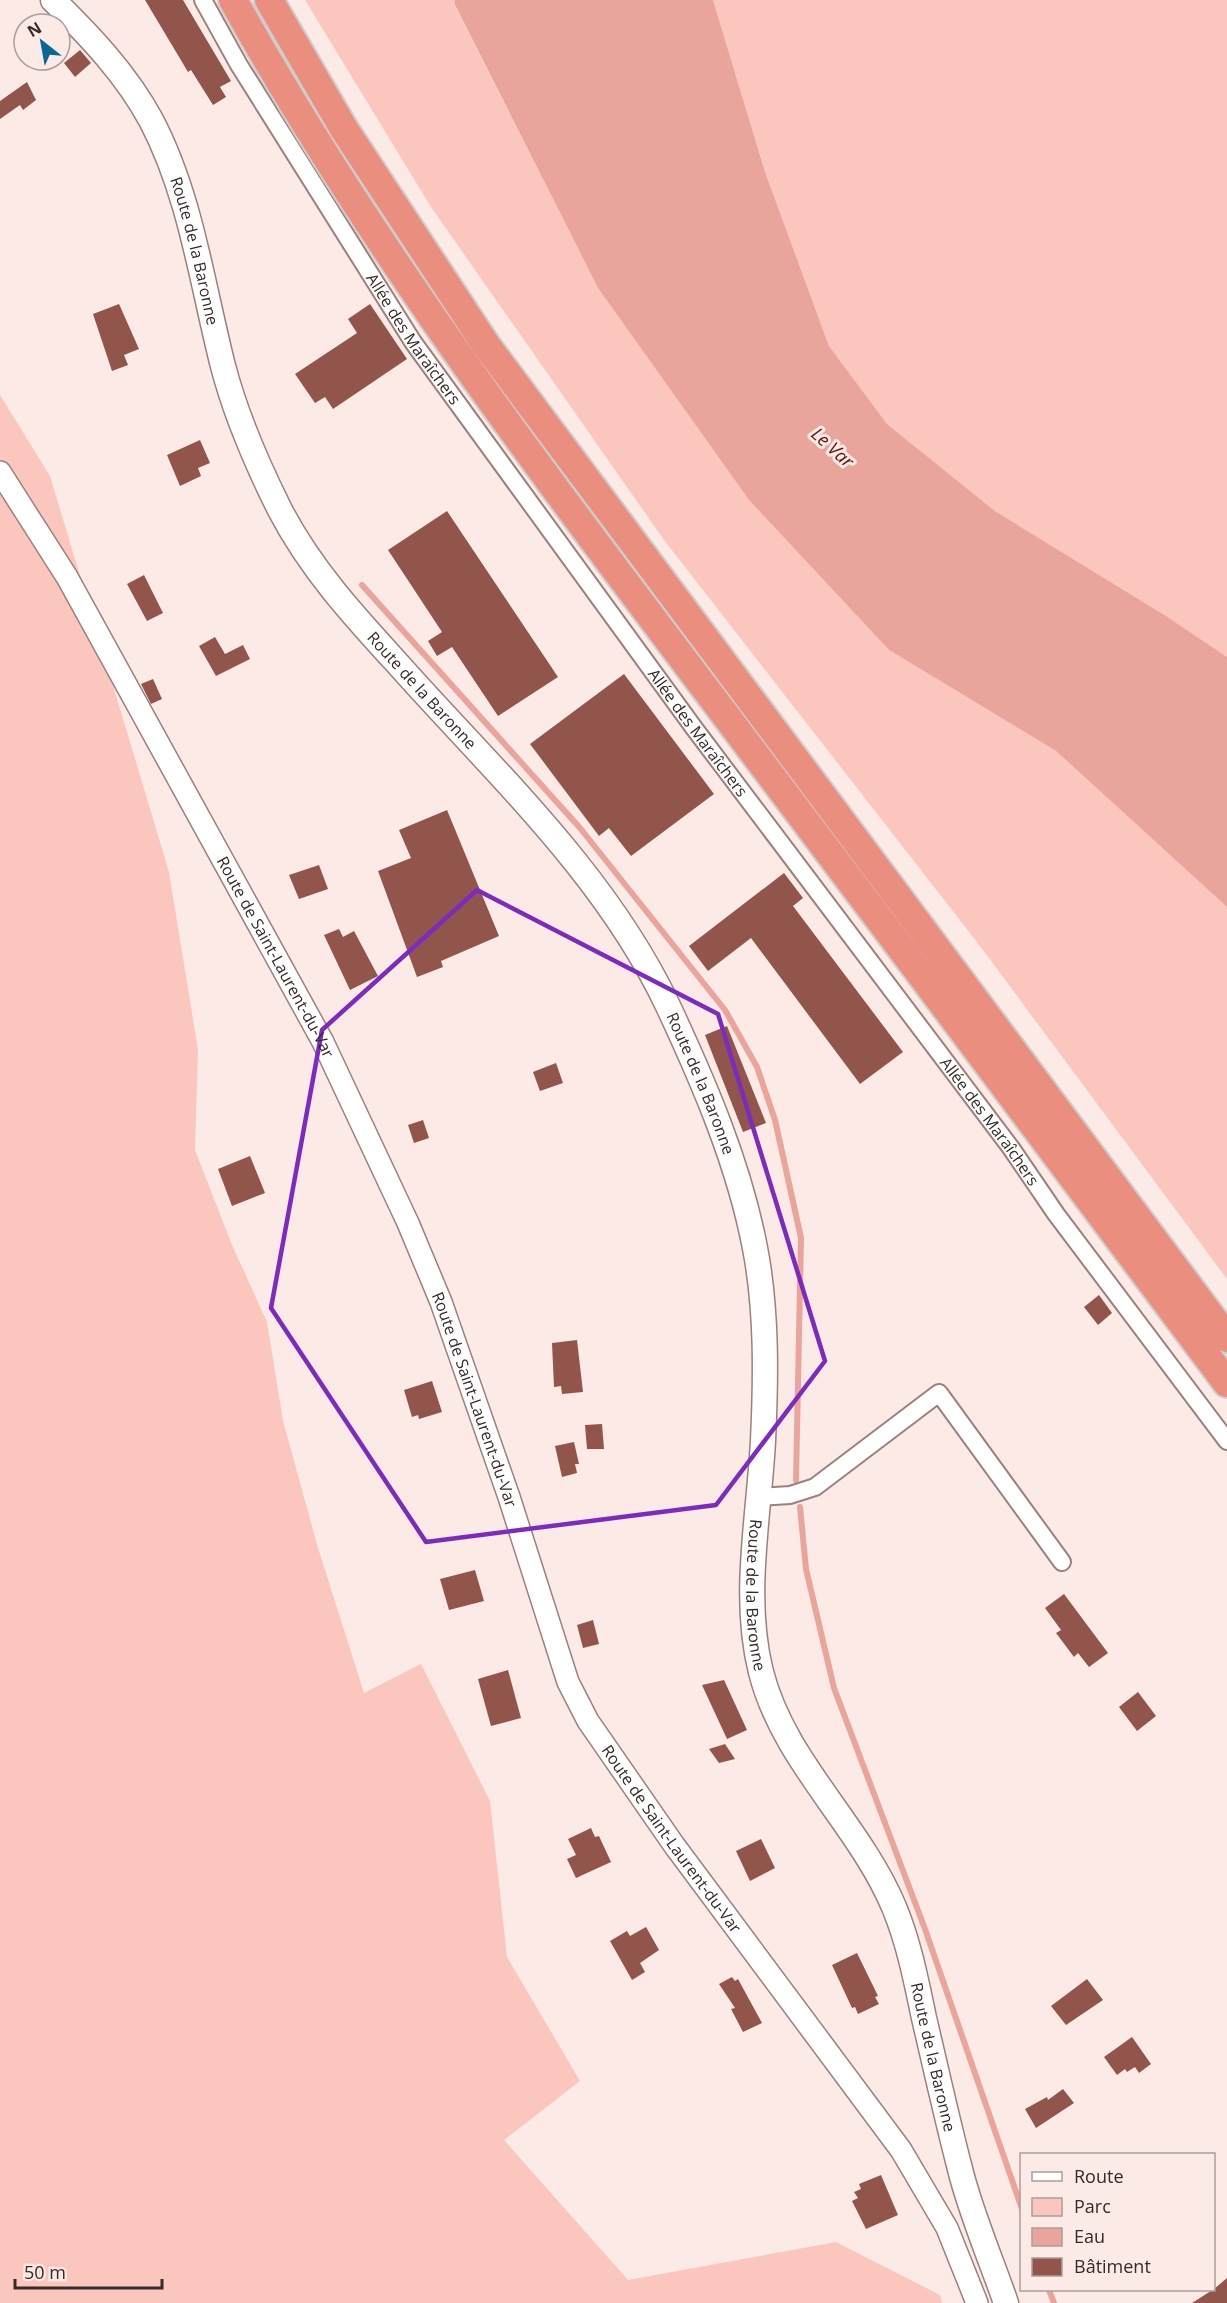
<svg xmlns="http://www.w3.org/2000/svg" width="1227" height="2303" font-family="'Open Sans',sans-serif">
  <style>
    .green { fill: #fbc6bd }
    .water { fill: #e9a59b }
    .lines { fill: none; stroke-linecap: round; stroke-linejoin: round }
    .stream { stroke: #e9a59b; stroke-width: 6 }
    .building { fill: #91554c }
    .minor-casing { stroke: #9b817d; stroke-width: 20 }
    .tertiary-casing { stroke: #9b817d; stroke-width: 24 }
    .secondary-casing { stroke: #9b817d; stroke-width: 27 }
    .trunk-casing { stroke: #cfcccb; stroke-width: 32 }
    .minor { stroke: #fff; stroke-width: 16 }
    .tertiary { stroke: #fff; stroke-width: 21 }
    .secondary { stroke: #fff; stroke-width: 24 }
    .trunk { stroke: #ea8e80; stroke-width: 28 }
    .marked { fill: none; stroke: #7b2cbf; stroke-width: 4.5; stroke-linejoin: round }
    .labels { text-anchor: middle; dominant-baseline: central; stroke-width: 6; stroke-linejoin: round; paint-order: stroke }
    .street-label { font-size: 16px; fill: #352a28; stroke: #fceae7 }
    .water-label { font-size: 18px; font-style: italic; fill: #61130c; stroke: #fceae7 }
  </style>
  <rect width="100%" height="100%" fill="#fceae7"/>
  <!-- green -->
  <g class="green">
    <path d="M305 0H455V6L598 288 749 500 889 650 1056 751 1227 907V1279L980 946 664 540 431 207Z"/>
    <path d="M713 0H1227V657L1166 616 995 511 887 424 829 346 765 172Z"/>
    <path d="M0 395 50 476 169 872 198 1050 195 1150 232 1245 267 1322 283 1421 318 1548 364 1693 421 1664 490 1801 507 1957 580 2081 504 2140 628 2280 836 2242 940 2295 942 2303H0Z"/>
  </g>
  <!-- water -->
  <path class="water" d="M455 0H713L765 172 829 346 887 424 995 511 1166 616 1227 657V907L1056 751 889 650 749 500 598 288 455 5Z"/>
  <g class="lines">
    <!-- stream -->
    <g class="stream">
      <path d="M362 585 580 828 725 1010 757 1067 775 1120 801 1238 796 1480"/>
      <path d="M800 1507 806 1569 834 1688 925 1929 1022 2209"/>
      <path d="M1049 2290 1054 2303"/>
    </g>
  </g>
  <!-- building -->
  <g class="building">
    <path d="M145 0H183L231 81 220 87 226 97 213 105 191 70 188 72Z"/>
    <path d="M80 50 91 63 75 77 64 63Z"/>
    <path d="M27 82 36 100 23 110 20 105 0 119V101Z"/>
    <path d="M119 304 139 349 124 355 128 365 112 371 93 314Z"/>
    <path d="M370 304 407 359 333 409 325 397 315 403 295 374 357 333 348 319Z"/>
    <path d="M200 440 210 463 198 468 201 476 180 486 167 455Z"/>
    <path d="M447 511 558 677 498 716 452 647 437 656 428 641 442 632 388 550Z"/>
    <path d="M144 575 163 613 147 621 127 584Z"/>
    <path d="M215 637 225 654 243 645 250 659 216 676 199 646Z"/>
    <path d="M624 674 714 794 631 856 609 828 599 836 530 744Z"/>
    <path d="M153 679 162 699 151 704 141 684Z"/>
    <path d="M447 810 499 936 441 961 443 967 417 977 378 871 411 858 399 830Z"/>
    <path d="M319 865 328 889 299 899 289 875Z"/>
    <path d="M784 873 803 898 793 906 903 1052 860 1084 751 938 708 971 689 946Z"/>
    <path d="M339 929 343 937 354 931 378 976 350 990 324 935Z"/>
    <path d="M727 1026 766 1123 743 1132 705 1035Z"/>
    <path d="M556 1063 563 1083 540 1091 533 1072Z"/>
    <path d="M423 1120 429 1138 414 1143 408 1125Z"/>
    <path d="M250 1156 265 1193 232 1206 218 1169Z"/>
    <path d="M1099 1295 1112 1313 1098 1325 1084 1307Z"/>
    <path d="M577 1340 583 1392 562 1394 561 1386 554 1387 552 1343Z"/>
    <path d="M432 1381 442 1412 419 1419 418 1415 412 1417 404 1390Z"/>
    <path d="M602 1424 604 1449H587L585 1425Z"/>
    <path d="M574 1442 579 1464H575L577 1473 562 1477 555 1446Z"/>
    <path d="M475 1570 484 1601 449 1610 440 1579Z"/>
    <path d="M1064 1594 1108 1653 1089 1667 1078 1653 1074 1657 1056 1633 1061 1630 1045 1608Z"/>
    <path d="M593 1620 599 1644 583 1648 577 1625Z"/>
    <path d="M508 1670 521 1718 491 1726 478 1679Z"/>
    <path d="M724 1680 747 1730 727 1739 702 1685Z"/>
    <path d="M1138 1692 1156 1716 1137 1731 1119 1707Z"/>
    <path d="M725 1744 735 1759 719 1763 709 1749Z"/>
    <path d="M591 1828 595 1837 599 1836 611 1862 576 1878 567 1859 576 1855 568 1839Z"/>
    <path d="M761 1839 775 1868 750 1881 736 1851Z"/>
    <path d="M646 1927 659 1950 640 1963 645 1972 632 1980 610 1941 627 1931 630 1936Z"/>
    <path d="M857 1953 878 1996 875 1997 879 2004 858 2014 855 2007 852 2008 832 1965Z"/>
    <path d="M732 1977 735 1981 738 1979 762 2023 743 2032 731 2009 735 2008 719 1984Z"/>
    <path d="M1087 1979 1103 2000 1066 2025 1051 2006Z"/>
    <path d="M1132 2037 1151 2064 1139 2073 1135 2067 1127 2072 1125 2069 1117 2075 1104 2057Z"/>
    <path d="M1063 2089 1074 2103 1036 2128 1025 2109 1047 2097 1048 2100Z"/>
    <path d="M881 2175 898 2215 866 2229 852 2201 858 2198 854 2192 861 2189 859 2184Z"/>
    <path d="M1227 2278V2303H1192L1214 2289Z"/>
  </g>
  <g class="lines">
    <!-- minor casing -->
    <g class="minor-casing">
      <g id="minor">
        <path id="s1" d="M203 0 239 65 413 342 694 728 1011 1148 1056 1214 1227 1441"/>
        <path d="M758 1497 790 1495 815 1487 939 1393 1062 1562"/>
      </g>
    </g>
    <!-- tertiary casing -->
    <g class="tertiary-casing">
      <g id="tertiary">
        <path id="s2" d="M0 472 67 577 323 1042 408 1223 441 1302 509 1497 568 1682 588 1721 674 1845 901 2150 947 2228 977 2303"/>
      </g>
    </g>
    <!-- secondary casing -->
    <g class="secondary-casing">
      <g id="secondary">
        <path id="s3" d="M53 0C90 36 126 74 151 120 191 196 202 284 223 366 236 416 257 464 280 510 310 568 353 615 397 663 493 771 605 873 668 1006 704 1083 739 1164 755 1248 767 1310 766 1378 763 1441 759 1517 742 1597 761 1672 783 1760 859 1824 894 1907 909 1943 916 1980 924 2018 936 2069 947 2119 960 2169 971 2214 991 2259 1006 2303"/>
      </g>
    </g>
    <!-- trunk casing -->
    <g class="trunk-casing">
      <g id="trunk">
        <path d="M233 0C373 252 550 483 723 712 892 935 1059 1159 1227 1383"/>
        <path d="M269 0 344 129 486 345 1227 1338"/>
      </g>
    </g>
    <!-- minor -->
    <use href="#minor" class="minor"/>
    <!-- tertiary -->
    <use href="#tertiary" class="tertiary"/>
    <!-- secondary -->
    <use href="#secondary" class="secondary"/>
    <!-- trunk -->
    <use href="#trunk" class="trunk"/>
  </g>
  <!-- marked area -->
  <path class="marked" d="M477 890 718 1014 825 1361 716 1505 426 1542 271 1308 322 1030Z"/>
  <g class="labels">
    <!-- street labels -->
    <g class="street-label">
      <text stroke="none"><textPath href="#s3" startOffset="294">Route de la Baronne</textPath></text>
      <text stroke="none"><textPath href="#s1" startOffset="399">Allée des Maraîchers</textPath></text>
      <text stroke="none"><textPath href="#s3" startOffset="798">Route de la Baronne</textPath></text>
      <text stroke="none"><textPath href="#s1" startOffset="885">Allée des Maraîchers</textPath></text>
      <text stroke="none"><textPath href="#s2" startOffset="558">Route de Saint-Laurent-du-Var</textPath></text>
      <text stroke="none"><textPath href="#s3" startOffset="1284">Route de la Baronne</textPath></text>
      <text stroke="none"><textPath href="#s1" startOffset="1371">Allée des Maraîchers</textPath></text>
      <text stroke="none"><textPath href="#s2" startOffset="1044">Route de Saint-Laurent-du-Var</textPath></text>
      <text stroke="none"><textPath href="#s3" startOffset="1806">Route de la Baronne</textPath></text>
      <text stroke="none"><textPath href="#s2" startOffset="1530">Route de Saint-Laurent-du-Var</textPath></text>
      <text stroke="none"><textPath href="#s3" startOffset="2310">Route de la Baronne</textPath></text>
    </g>
    <!-- water labels -->
    <g class="water-label">
      <text transform="translate(833 447) rotate(42)">Le Var</text>
    </g>
  </g>
  <!-- legend -->
  <rect x="1020" y="2153" width="195" height="138" fill="#fceae7" stroke="#ac9d9b" stroke-width="1.5"/>
  <rect x="1032" y="2172" width="30" height="9" fill="#ffffff" stroke="#ac9d9b" stroke-width="1.5"/>
  <text x="1074" y="2183" font-size="18" fill="#352a28">Route</text>
  <rect x="1032" y="2198" width="30" height="18" fill="#fbc6bd" stroke="#ac9d9b" stroke-width="1.5"/>
  <text x="1074" y="2213" font-size="18" fill="#352a28">Parc</text>
  <rect x="1032" y="2228" width="30" height="18" fill="#e9a59b" stroke="#ac9d9b" stroke-width="1.5"/>
  <text x="1074" y="2243" font-size="18" fill="#352a28">Eau</text>
  <rect x="1032" y="2258" width="30" height="18" fill="#91554c" stroke="#ac9d9b" stroke-width="1.5"/>
  <text x="1074" y="2273" font-size="18" fill="#352a28">Bâtiment</text>
  <!-- north arrow -->
  <g transform="translate(42 42) rotate(329)"><circle r="28" fill="#fceae7" stroke="#ac9d9b" stroke-width="1.5"/>
  <path d="M0-4.5L10 22L0 15L-10 22Z" fill="#076796"/>
  <text y="-9" font-size="16" font-weight="bold" text-anchor="middle" fill="#352a28">N</text>
  </g>
  <!-- scale -->
  <path d="M15 2279v9h147v-9" fill="none" stroke="#352a28" stroke-width="3"/>
  <text x="24" y="2279" font-size="18" fill="#352a28" stroke="#fceae7" stroke-width="4.5" paint-order="stroke">50 m</text>
</svg>
